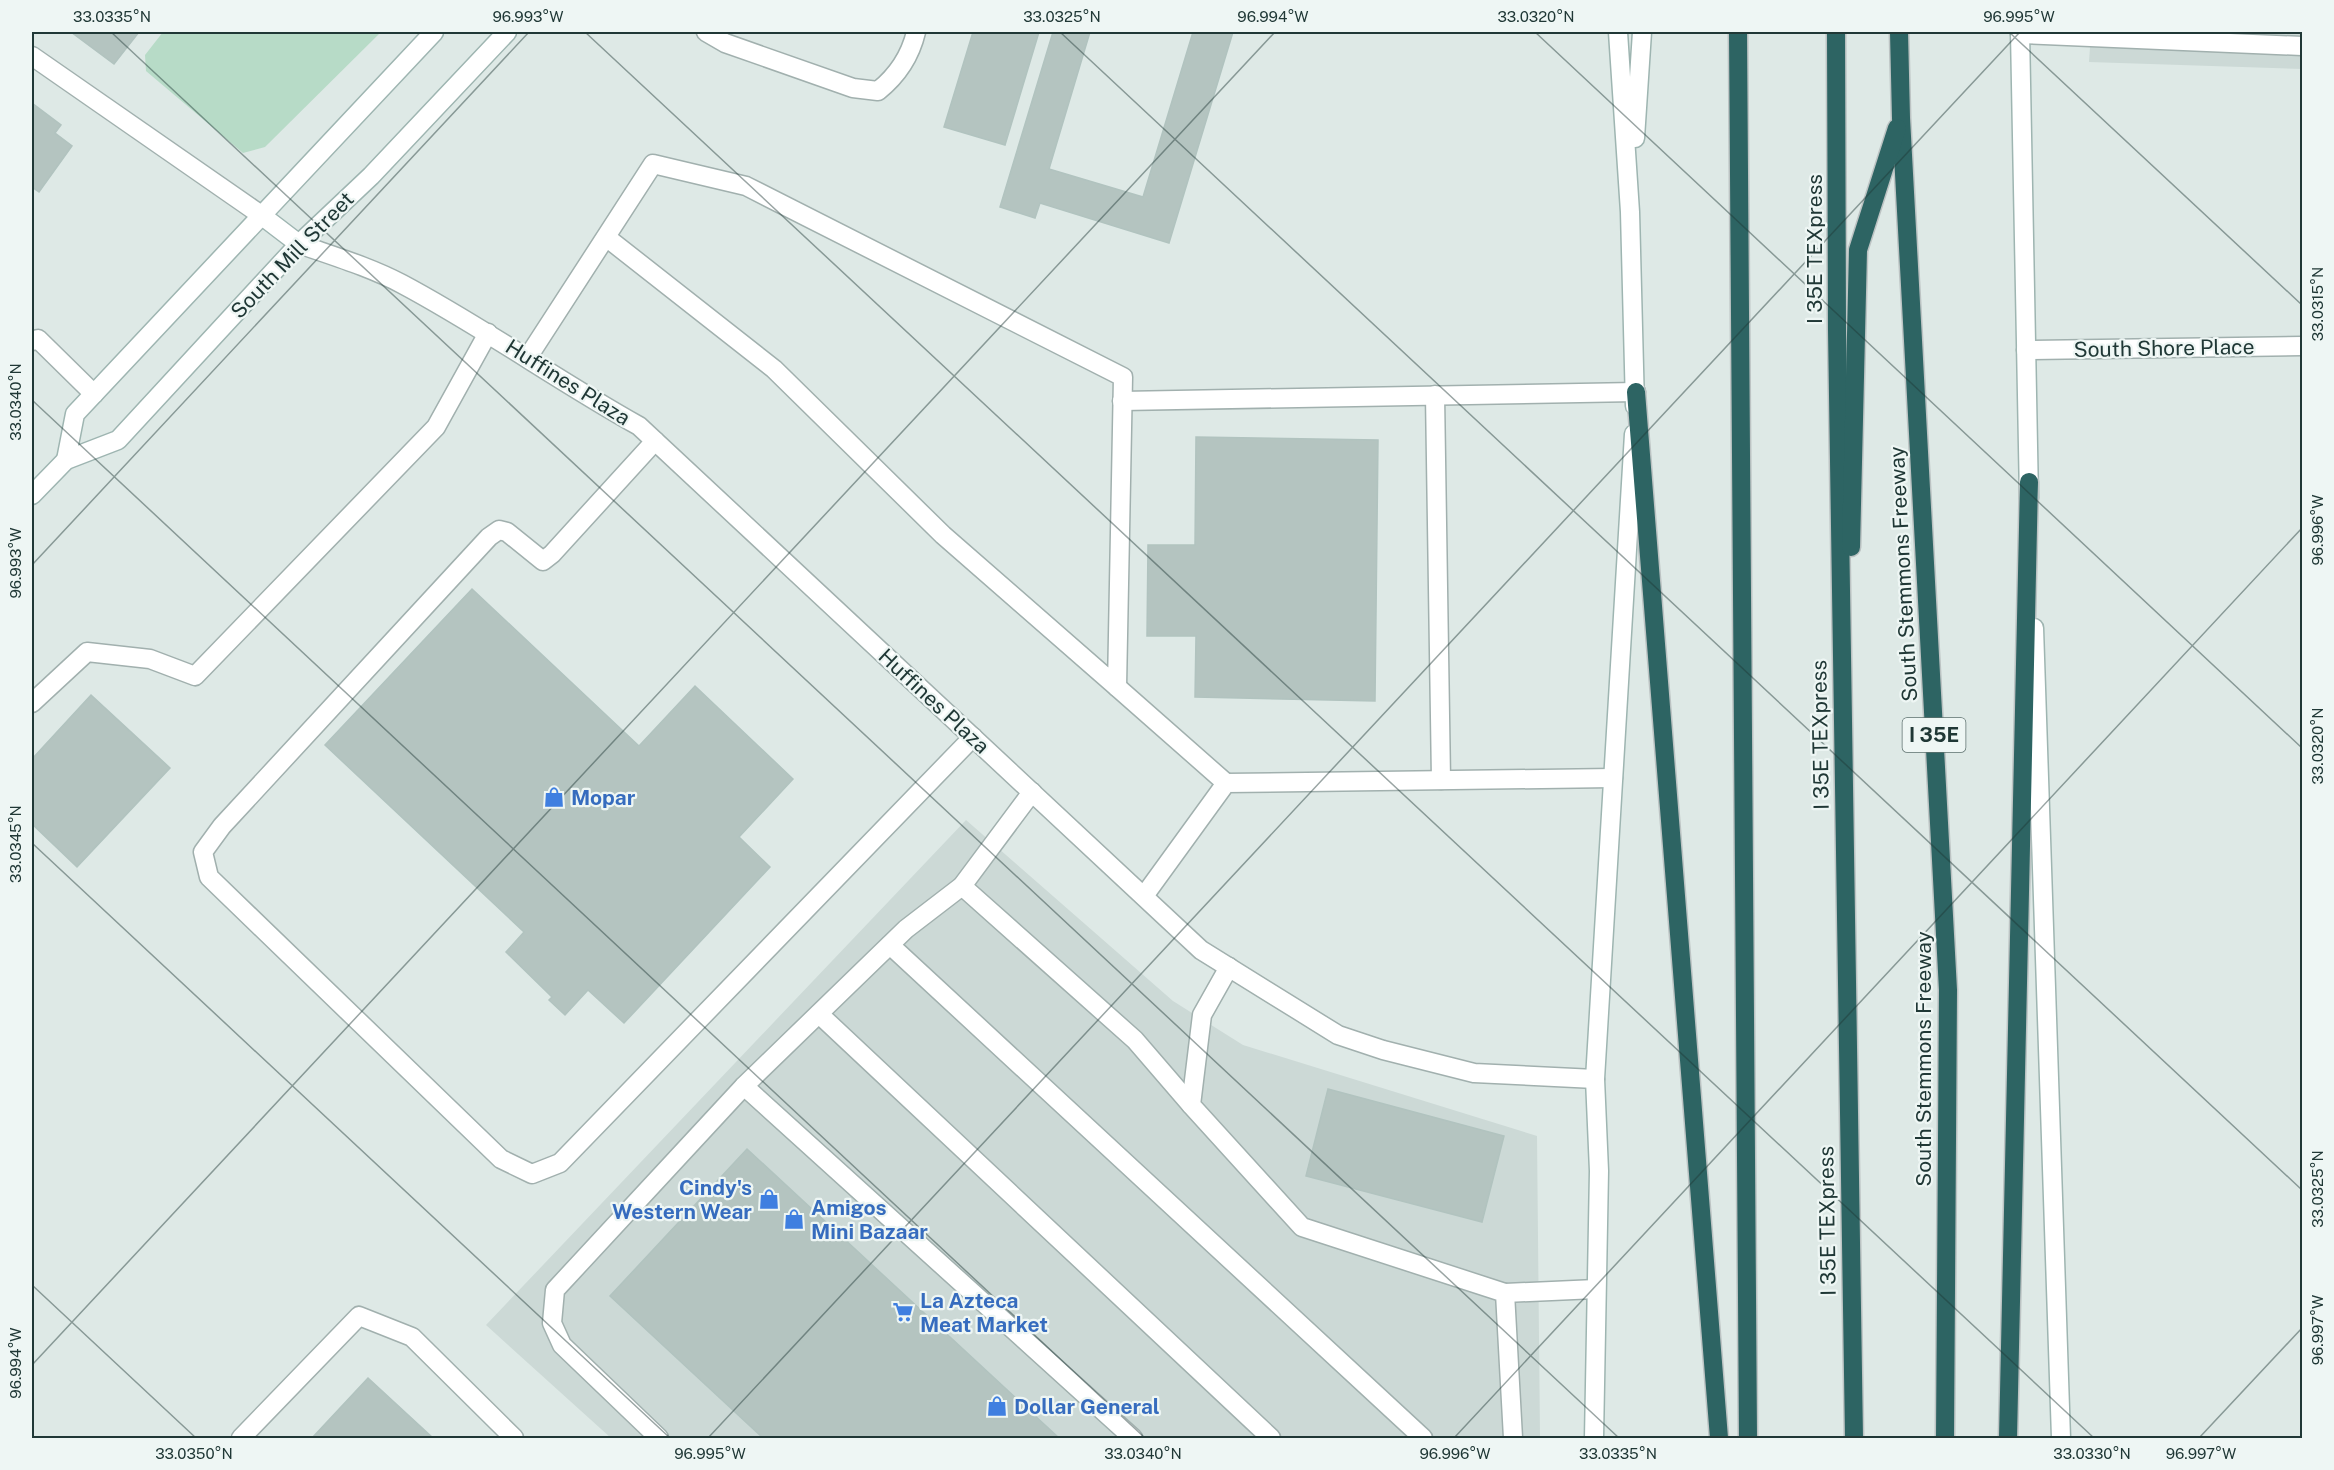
<svg xmlns="http://www.w3.org/2000/svg" width="2334" height="1470" font-family="'Public Sans',sans-serif">
  <style>
    .built { fill: #ccd9d6 }
    .green { fill: #b7dbc7 }
    .building { fill: #b4c4c0; stroke: #b1c3bf; stroke-width: 1.5 }
    .lines { fill: none; stroke-linecap: round; stroke-linejoin: round }
    .lane-casing { stroke: #a1b0ae; stroke-width: 21 }
    .street-casing { stroke: #a1b0ae; stroke-width: 21 }
    .secondary-casing { stroke: #9eb5b1; stroke-width: 21 }
    .highway-casing { stroke: #bcc3c3; stroke-width: 21 }
    .lane { stroke: #fff; stroke-width: 18 }
    .street { stroke: #fff; stroke-width: 18 }
    .secondary { stroke: #fff; stroke-width: 18 }
    .highway { stroke: #2d6463; stroke-width: 18 }
    .ticks { fill: none; stroke: #203836; stroke-width: 1.5; stroke-opacity: 0.45 }
    .labels { text-anchor: middle; dominant-baseline: central; stroke-width: 4.5; stroke-linejoin: round; paint-order: stroke }
    .shield { fill: #eef6f4; stroke: #5e716f; stroke-width: 1.5 }
    .shield-label { font-size: 20px; font-weight: bold; fill: #203836 }
    .street-label { font-size: 21px; fill: #203836; stroke: #eef6f4 }
    .shop-label { font-size: 21px; font-weight: bold; fill: #366cbe; stroke: #eef6f4; text-anchor: start }
    .neatline { fill: none; stroke: #203836; stroke-width: 2 }
    .ticks-label { font-size: 15px; text-anchor: middle; fill: #203836 }
  </style>
  <rect width="100%" height="100%" fill="#dee9e6"/>
  <!-- built -->
  <g class="built">
    <path d="M2091 32H2302V69L2089 62Z"/>
    <path d="M966 820 1173 1001 1243 1045 1537 1136 1540 1438H611L486 1325Z"/>
  </g>
  <!-- green -->
  <path class="green" d="M163 32H381L265 147 243 153 146 71 145 55Z"/>
  <!-- building -->
  <g class="building">
    <path d="M71 32H139L114 64Z"/>
    <path d="M973 32H1039L1005 145 944 127Z"/>
    <path d="M1053 32H1090L1049 169 1143 197 1193 32H1233L1169 243 1040 203 1035 218 1000 207Z"/>
    <path d="M32 103 61 125 55 133 72 146 39 192 32 187Z"/>
    <path d="M1196 437 1378 440 1375 701 1195 697 1196 636H1147L1148 545H1195Z"/>
    <path d="M472 589 639 746 695 686 793 779 739 837 770 867 624 1023 588 990 565 1015 549 1000 552 997 506 952 524 932 325 745Z"/>
    <path d="M91 695 170 768 77 867 32 824V759Z"/>
    <path d="M1328 1089 1504 1136 1482 1222 1306 1176Z"/>
    <path d="M747 1149 1059 1438H763L610 1296Z"/>
    <path d="M368 1378 433 1438H312Z"/>
  </g>
  <g class="lines">
    <!-- lane casing -->
    <g class="lane-casing">
      <g id="lane">
        <path d="M706 32 725 43 853 88 878 91C898 75 910 57 916 32"/>
        <path d="M2020 34 2302 46"/>
        <path d="M32 56 261 215"/>
        <path d="M32 341 38 339 94 394"/>
        <path d="M528 357 653 164 746 186 1123 377 1117 687 943 535 774 369 606 237"/>
        <path d="M1435 395 1441 780"/>
        <path d="M1122 401 1636 392"/>
        <path d="M655 441 552 554 543 561 507 532 499 530 489 537 222 826 203 852 209 877 501 1159 532 1174 560 1163 973 737"/>
        <path d="M1117 687 1226 783"/>
        <path d="M32 703 87 652 150 659 195 676 436 427 488 333"/>
        <path d="M962 886 1135 1040 1191 1105"/>
        <path d="M1144 896 1226 783 1613 778"/>
        <path d="M890 945 1423 1438"/>
        <path d="M1229 967 1202 1015 1191 1105 1302 1227 1505 1293 1513 1438"/>
        <path d="M819 1014 1271 1438"/>
        <path d="M744 1086 1133 1438"/>
        <path d="M1505 1293 1596 1289"/>
        <path d="M241 1438 359 1316 412 1337 514 1438"/>
        <path d="M659 1438 562 1345 552 1323 555 1290 744 1086 906 929 962 886 1032 792"/>
      </g>
    </g>
    <!-- street casing -->
    <g class="street-casing">
      <g id="street">
        <path d="M299 244C333 256 370 267 402 284 483 327 558 381 639 426L1201 950 1338 1035 1383 1050 1474 1073 1595 1079"/>
        <path d="M2026 350 2302 346"/>
      </g>
    </g>
    <!-- secondary casing -->
    <g class="secondary-casing">
      <g id="secondary">
        <path d="M1618 32 1630 212 1635 406"/>
        <path d="M2020 32 2029 498"/>
        <path d="M1635 138 1642 32"/>
        <path d="M261 215 299 244"/>
        <path d="M66 460 75 414 434 32"/>
        <path d="M32 495 66 460 118 440 299 244 371 176 507 32"/>
        <path d="M2034 628 2061 1438"/>
        <path d="M1594 1438 1599 1171 1595 1079 1634 434"/>
      </g>
    </g>
    <!-- highway casing -->
    <g class="highway-casing">
      <g id="highway">
        <path d="M1738 32 1748 1438"/>
        <path d="M1836 32 1837 330 1854 1438"/>
        <path d="M1899 32 1901 118 1948 990 1945 1438"/>
        <path d="M1636 392 1719 1438"/>
        <path d="M1851 547 1858 250 1897 128"/>
        <path d="M2008 1438 2029 482"/>
      </g>
    </g>
    <!-- lane -->
    <use href="#lane" class="lane"/>
    <!-- street -->
    <use href="#street" class="street"/>
    <!-- secondary -->
    <use href="#secondary" class="secondary"/>
    <!-- highway -->
    <use href="#highway" class="highway"/>
  </g>
  <!-- ticks -->
  <path class="ticks" d="M111 32 1619 1438M585 32 2094 1438M1060 32 2302 1190M1535 32 2302 748M2009 32 2302 305M32 400 1145 1438M32 565 529 32M32 843 670 1438M32 1285 196 1438M32 1365 1275 32M708 1438 2020 32M1454 1438 2302 528M2199 1438 2302 1328"/>
  <!-- icons -->
  <defs>
    <g id="shop-bare" transform="scale(1.62)"><path d="M-5-2.5h2.3a2.7 3.5 0 0 1 5.4 0H5L5.5 6h-11ZM-1.5-2.5h3a1.5 2.3 0 0 0-3 0Z" fill="#3f7fe0" stroke="#eef6f4" stroke-width="2.5" paint-order="stroke"/></g>
    <g id="supermarket-bare" transform="scale(1.62)"><path d="M-6-5.5h2.5l.6 2H6L4.5 2H-2.5L-4.4-4H-6ZM-1.5 3.2a1.3 1.3 0 1 0 .1 0ZM3 3.2a1.3 1.3 0 1 0 .1 0Z" fill="#3f7fe0" stroke="#eef6f4" stroke-width="2.5" paint-order="stroke"/></g>
  </defs>
  <g fill-rule="evenodd">
    <use href="#shop-bare" x="554" y="797"/>
    <use href="#shop-bare" x="769" y="1199"/>
    <use href="#shop-bare" x="794" y="1219"/>
    <use href="#supermarket-bare" x="903" y="1312"/>
    <use href="#shop-bare" x="997" y="1406"/>
  </g>
  <g class="labels">
    <!-- shield labels -->
    <rect class="shield" x="1902.5" y="718" width="63" height="34" rx="4.5"/>
    <g class="shield-label">
      <text x="1934" y="735">I 35E</text>
    </g>
    <!-- street labels -->
    <g class="street-label">
      <text transform="translate(1814 249) rotate(-90)">I 35E TEXpress</text>
      <text transform="translate(292 255) rotate(-46)">South Mill Street</text>
      <text transform="translate(2164 348) rotate(-1)">South Shore Place</text>
      <text transform="translate(568 382) rotate(32)">Huffines Plaza</text>
      <text transform="translate(1903 574) rotate(-93)">South Stemmons Freeway</text>
      <text transform="translate(934 701) rotate(43)">Huffines Plaza</text>
      <text transform="translate(1820 735) rotate(-91)">I 35E TEXpress</text>
      <text transform="translate(1923 1059) rotate(-90)">South Stemmons Freeway</text>
      <text transform="translate(1827 1221) rotate(-91)">I 35E TEXpress</text>
    </g>
    <!-- shop labels -->
    <g class="shop-label">
      <text x="571" y="797">Mopar</text>
      <text x="752" y="1187" text-anchor="end">Cindy's<tspan x="752" dy="24">Western Wear</tspan></text>
      <text x="811" y="1207">Amigos<tspan x="811" dy="24">Mini Bazaar</tspan></text>
      <text x="920" y="1300">La Azteca<tspan x="920" dy="24">Meat Market</tspan></text>
      <text x="1014" y="1406">Dollar General</text>
    </g>
  </g>
  <!-- border -->
  <rect width="2334" height="1470" fill="none" stroke="#eef6f4" stroke-width="66"/>
  <rect x="33" y="33" width="2268" height="1404" class="neatline"/>
  <g class="ticks-label">
    <text x="112" y="22">33.0335°N</text>
    <text x="528" y="22">96.993°W</text>
    <text x="1062" y="22">33.0325°N</text>
    <text x="1273" y="22">96.994°W</text>
    <text x="1536" y="22">33.0320°N</text>
    <text x="2019" y="22">96.995°W</text>
    <text transform="translate(2318 304) rotate(-90)" y="5">33.0315°N</text>
    <text transform="translate(16 402) rotate(-90)" y="5">33.0340°N</text>
    <text transform="translate(2318 530) rotate(-90)" y="5">96.996°W</text>
    <text transform="translate(16 563) rotate(-90)" y="5">96.993°W</text>
    <text transform="translate(2318 746) rotate(-90)" y="5">33.0320°N</text>
    <text transform="translate(16 844) rotate(-90)" y="5">33.0345°N</text>
    <text transform="translate(2318 1189) rotate(-90)" y="5">33.0325°N</text>
    <text transform="translate(2318 1330) rotate(-90)" y="5">96.997°W</text>
    <text transform="translate(16 1363) rotate(-90)" y="5">96.994°W</text>
    <text x="194" y="1459">33.0350°N</text>
    <text x="710" y="1459">96.995°W</text>
    <text x="1143" y="1459">33.0340°N</text>
    <text x="1455" y="1459">96.996°W</text>
    <text x="1618" y="1459">33.0335°N</text>
    <text x="2092" y="1459">33.0330°N</text>
    <text x="2201" y="1459">96.997°W</text>
  </g>
</svg>
